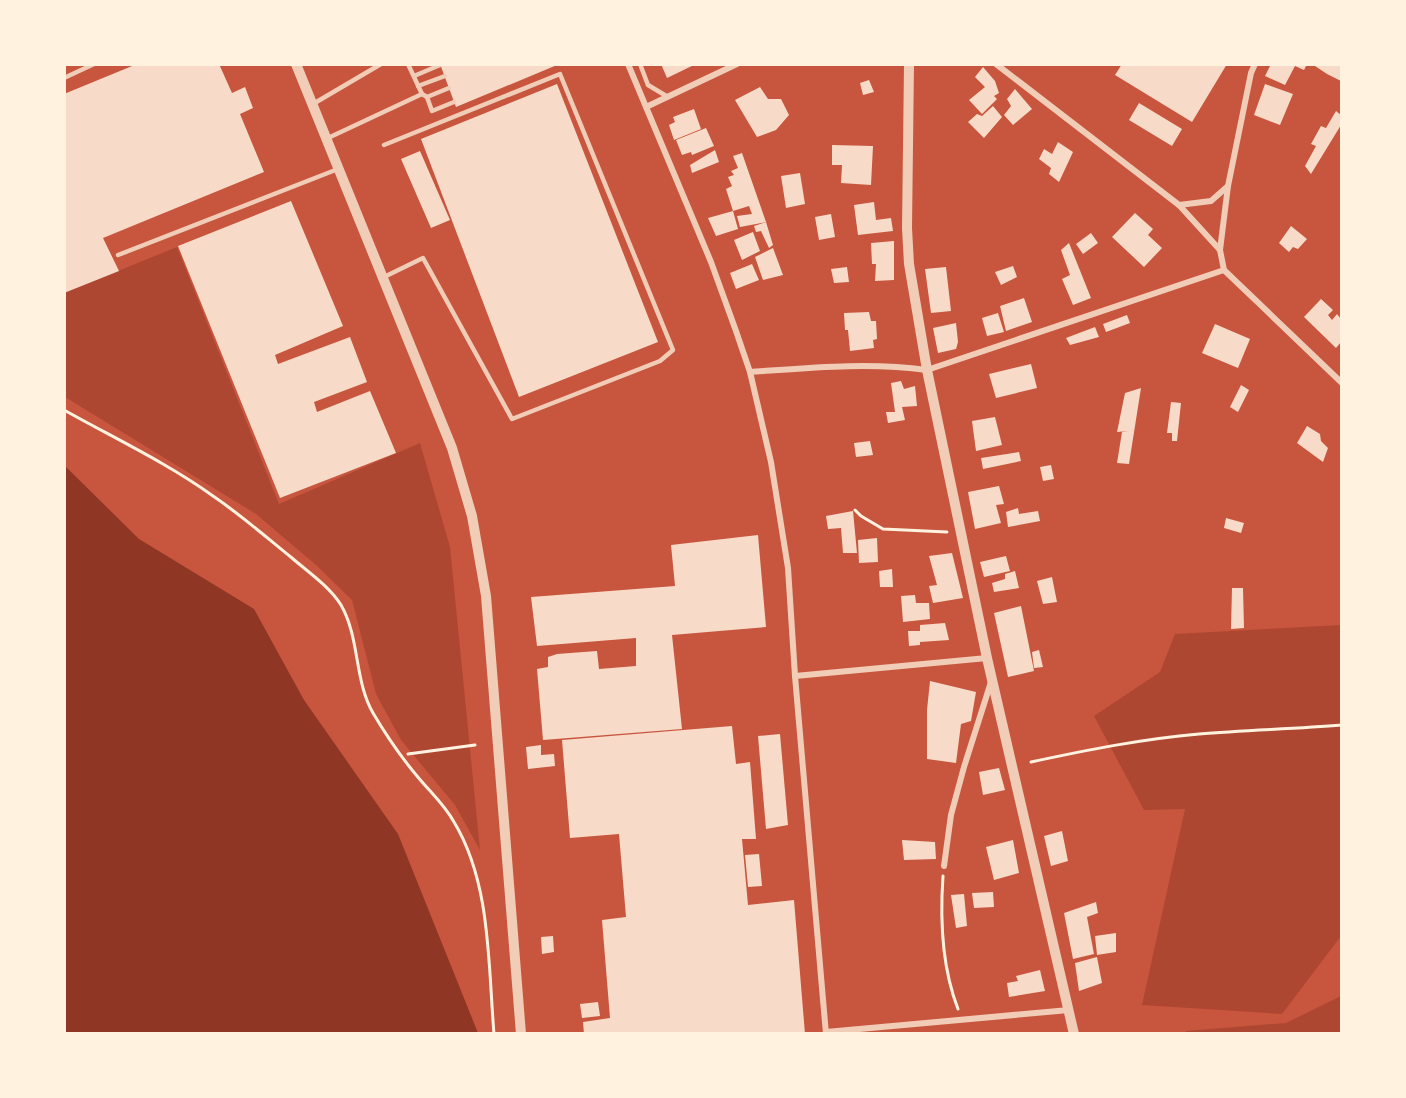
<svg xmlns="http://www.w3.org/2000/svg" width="1406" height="1098" font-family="'Varela Round',sans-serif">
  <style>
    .green { fill: #ae4732 }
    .water { fill: #8f3625 }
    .building { fill: #f7dbc8 }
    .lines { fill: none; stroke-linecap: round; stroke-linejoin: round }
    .path { stroke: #fff3e0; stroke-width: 3 }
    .service { stroke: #f1ccb7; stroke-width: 4.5 }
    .minor { stroke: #f1ccb7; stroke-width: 6 }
    .tertiary { stroke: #f1ccb7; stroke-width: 10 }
  </style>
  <rect width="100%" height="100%" fill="#c8553d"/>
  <!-- green -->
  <g class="green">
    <path d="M177 247 279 504 420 443 450 547 480 850 455 805 401 740 376 694 352 600 316 565 256 514 65 397 64 293Z"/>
    <path d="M1341 625V936L1282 1014 1142 1005 1185 809 1144 810 1094 716 1160 672 1175 634Z"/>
    <path d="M1341 996V1033H1185L1186 1031 1286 1023Z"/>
  </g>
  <!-- water -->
  <path class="water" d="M64 465 139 539 254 609 304 700 398 834 478 1033H65Z"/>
  <!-- building -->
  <g class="building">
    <path d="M137 64H219L232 93 245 87 253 108 240 114 264 172 103 238 119 271 64 293V94Z"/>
    <path d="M440 64H557V65L456 107Z"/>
    <path d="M661 64H696L667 78Z"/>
    <path d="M1122 64H1227L1192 122 1115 75Z"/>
    <path d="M1271 64H1307L1304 70 1295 66 1285 85 1265 76Z"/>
    <path d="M1312 64H1341V81L1327 74Z"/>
    <path d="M983 67 995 81 999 93 994 96 997 99 982 114 969 100 985 87 975 77Z"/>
    <path d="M869 80 874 92 863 95 860 83Z"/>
    <path d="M557 84 658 342 519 397 421 139Z"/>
    <path d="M1265 84 1293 94 1280 125 1254 115Z"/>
    <path d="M760 87 768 99H781L789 115 776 130 757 137 735 100Z"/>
    <path d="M1015 89 1032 109 1013 125 1004 115 1011 106 1007 99Z"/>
    <path d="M1139 103 1182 129 1172 146 1129 120Z"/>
    <path d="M993 106 1002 117 984 138 968 122 977 114 982 116Z"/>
    <path d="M694 109 701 129 674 140 669 125 675 122 673 117Z"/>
    <path d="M1336 111 1341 115V125L1311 174 1305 166 1316 146 1311 144 1321 126 1326 128Z"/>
    <path d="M706 128 714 146 692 155 691 152 682 155 676 140Z"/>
    <path d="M1058 142 1073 152 1059 182 1049 174 1051 168 1039 159 1044 149 1052 154Z"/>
    <path d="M832 145 873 146 871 185 841 183 842 165H832Z"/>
    <path d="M715 150 719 162 692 173 690 165Z"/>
    <path d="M420 151 450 220 431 228 401 159Z"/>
    <path d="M742 153 766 222 740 227 737 216 752 214 749 206 733 211 726 189 732 186 728 177 734 175 731 171 738 168 733 156Z"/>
    <path d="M800 173 805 204 786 208 781 176Z"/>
    <path d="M291 201 343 326 275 355 278 364 350 337 367 382 314 402 317 412 370 391 396 453 280 498 178 246Z"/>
    <path d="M874 202 876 220 891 218 893 231 858 235 854 205Z"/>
    <path d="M733 211 738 229 716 236 708 218Z"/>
    <path d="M1135 213 1153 229 1148 235 1162 248 1144 267 1112 237Z"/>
    <path d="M831 214 835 237 819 240 815 217Z"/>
    <path d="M766 222 773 245 769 248 761 231 756 232 754 226Z"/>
    <path d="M1291 226 1307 239 1298 249 1293 247 1289 252 1279 243Z"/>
    <path d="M753 232 760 251 742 260 734 240Z"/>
    <path d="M1091 233 1098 243 1083 254 1076 244Z"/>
    <path d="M894 241V280L875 281 876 264H872L871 243Z"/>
    <path d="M1069 243 1091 298 1073 305 1062 279 1070 275 1061 250Z"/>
    <path d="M773 248 783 275 763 280 755 257Z"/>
    <path d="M752 264 759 280 736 289 730 273Z"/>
    <path d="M1013 266 1017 277 1001 285 995 272Z"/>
    <path d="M847 267 849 282 834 283 831 269Z"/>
    <path d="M946 267 951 311 931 313 925 269Z"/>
    <path d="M1024 298 1032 322 1006 331 1000 306Z"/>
    <path d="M1321 299 1333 310 1328 315 1332 320 1337 314 1341 319V342L1336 348 1304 317Z"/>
    <path d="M869 312 871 321H876L877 339 873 340 874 348 850 351 848 330H845L844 313Z"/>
    <path d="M998 313 1004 332 987 336 982 318Z"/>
    <path d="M1127 315 1130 323 1106 332 1103 324Z"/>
    <path d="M956 323 958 342 956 349 938 353 933 328Z"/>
    <path d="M1215 324 1250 339 1238 368 1202 353Z"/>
    <path d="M1095 327 1099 337 1070 345 1066 338Z"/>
    <path d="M1031 364 1037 388 996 398 989 374Z"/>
    <path d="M901 381 904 389 915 386 917 406 902 407 905 420 888 423 886 412H895L891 383Z"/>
    <path d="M1241 385 1249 390 1238 412 1230 407Z"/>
    <path d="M1141 388 1129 464 1117 463 1122 432 1128 431 1117 432 1125 393Z"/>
    <path d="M1171 402 1181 403 1177 441H1172V433H1167Z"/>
    <path d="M995 417 1002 445 976 451 972 421Z"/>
    <path d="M1307 426 1320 434 1321 441 1328 448 1323 462 1297 443Z"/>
    <path d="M870 441 873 455 856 457 854 443Z"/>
    <path d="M1019 452 1021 461 983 469 981 458Z"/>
    <path d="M1051 465 1054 479 1043 481 1040 467Z"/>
    <path d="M999 486 1004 504 996 505 1001 523 975 529 968 492Z"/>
    <path d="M1018 508 1019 514 1038 511 1040 521 1008 527 1006 512Z"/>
    <path d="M853 511 857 553H843L841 528 828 529 826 516Z"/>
    <path d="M1226 518 1244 523 1241 533 1224 528Z"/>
    <path d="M758 535 766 627 672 635 682 729 543 740 537 669 548 667V657L557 654 597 651 599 669 636 666V638L537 646 531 597 675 586 671 545Z"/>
    <path d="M877 538 878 562 859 563 858 540Z"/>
    <path d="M952 553 963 598 933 603 929 586 937 585 929 556Z"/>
    <path d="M1006 556 1010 571 984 577 980 562Z"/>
    <path d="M892 569 893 587H880L879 571Z"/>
    <path d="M1015 571 1019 588 994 592 992 583 1005 579V574Z"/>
    <path d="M1052 577 1057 602 1043 604 1037 581Z"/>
    <path d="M1232 588H1243L1244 628 1231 629Z"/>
    <path d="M915 595 916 603H929L930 619 903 622 901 596Z"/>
    <path d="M1021 606 1034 671 1008 677 994 613Z"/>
    <path d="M945 623 949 640 920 642V645L909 646 908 631H920V625Z"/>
    <path d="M1039 650 1043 667 1034 668 1032 652Z"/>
    <path d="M930 681 976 692 971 721 961 724 956 763 927 759V710Z"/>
    <path d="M732 726 736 764 750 762 756 839H742L748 905 794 900 805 1034H584L583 1022 610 1018 602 920 626 917 619 834 570 838 562 740Z"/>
    <path d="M780 734 788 825 766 829 758 736Z"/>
    <path d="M541 745V755L554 754 555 766 528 769 526 747Z"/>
    <path d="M999 768 1005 790 983 795 979 772Z"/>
    <path d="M1062 831 1068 861 1051 866 1044 836Z"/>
    <path d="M902 840 935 842 936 859 904 860Z"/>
    <path d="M1013 840 1019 873 994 880 986 847Z"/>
    <path d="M759 854 762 886 748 887 745 855Z"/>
    <path d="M993 892 994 907 974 908 972 893Z"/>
    <path d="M964 894 967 926 956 928 951 895Z"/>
    <path d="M1096 902 1098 913 1087 917 1094 954 1073 959 1064 913Z"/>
    <path d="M1116 933V952L1097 955 1095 936Z"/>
    <path d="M553 936 554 952 542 954 541 937Z"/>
    <path d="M1097 957 1102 983 1079 991 1075 963Z"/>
    <path d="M1040 970 1045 991 1009 997 1007 983 1018 981 1016 976Z"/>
    <path d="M598 1002 600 1016 582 1018 580 1004Z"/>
  </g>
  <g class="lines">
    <!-- path -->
    <g class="path">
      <path d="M64 410C114 438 167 463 213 496 241 515 266 537 292 558 308 572 329 586 341 605 360 638 354 680 373 713 386 735 401 757 417 776 430 792 444 804 454 822 491 883 488 963 494 1034"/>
      <path d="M855 510 861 516 883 529 947 532"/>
      <path d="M408 754 475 745"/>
      <path d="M1031 762C1087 750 1142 739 1199 734 1246 730 1294 729 1342 725"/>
      <path d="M943 876C940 919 942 968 958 1009"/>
    </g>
    <!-- service -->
    <g class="service">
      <path d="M640 64 648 85 668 97"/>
      <path d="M414 76 440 65"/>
      <path d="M64 78 94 64"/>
      <path d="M418 86 445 76"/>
      <path d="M422 94 427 97 432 111 454 102"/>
      <path d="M427 97 449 88"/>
      <path d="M313 104 381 64"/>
      <path d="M328 138 422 94 408 64"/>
      <path d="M118 255 338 169"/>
      <path d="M384 277 423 258 512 419 660 361 673 350 560 74 384 145"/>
    </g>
    <!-- minor -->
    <g class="minor">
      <path d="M628 64 711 262 736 331 750 372 771 462 788 568 795 676 826 1034"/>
      <path d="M996 64 1179 205 1220 250 1224 270 1342 383"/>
      <path d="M646 107 737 64"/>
      <path d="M1179 205 1211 201 1228 186"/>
      <path d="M1220 250 1228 186 1251 73 1255 64"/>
      <path d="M750 372C808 368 868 362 927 370L1224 270"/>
      <path d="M795 676 987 658"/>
      <path d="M944 866 951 815 964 767 991 682"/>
      <path d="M826 1032 1069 1010"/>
    </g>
    <!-- tertiary -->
    <g class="tertiary">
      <path d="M296 64 452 448 472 516 486 596 521 1034"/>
      <path d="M909 64 907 228 909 264 927 370 987 658 1074 1034"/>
    </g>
  </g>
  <!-- border -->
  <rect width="1406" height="1098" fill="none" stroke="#fff3e0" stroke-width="132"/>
</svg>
